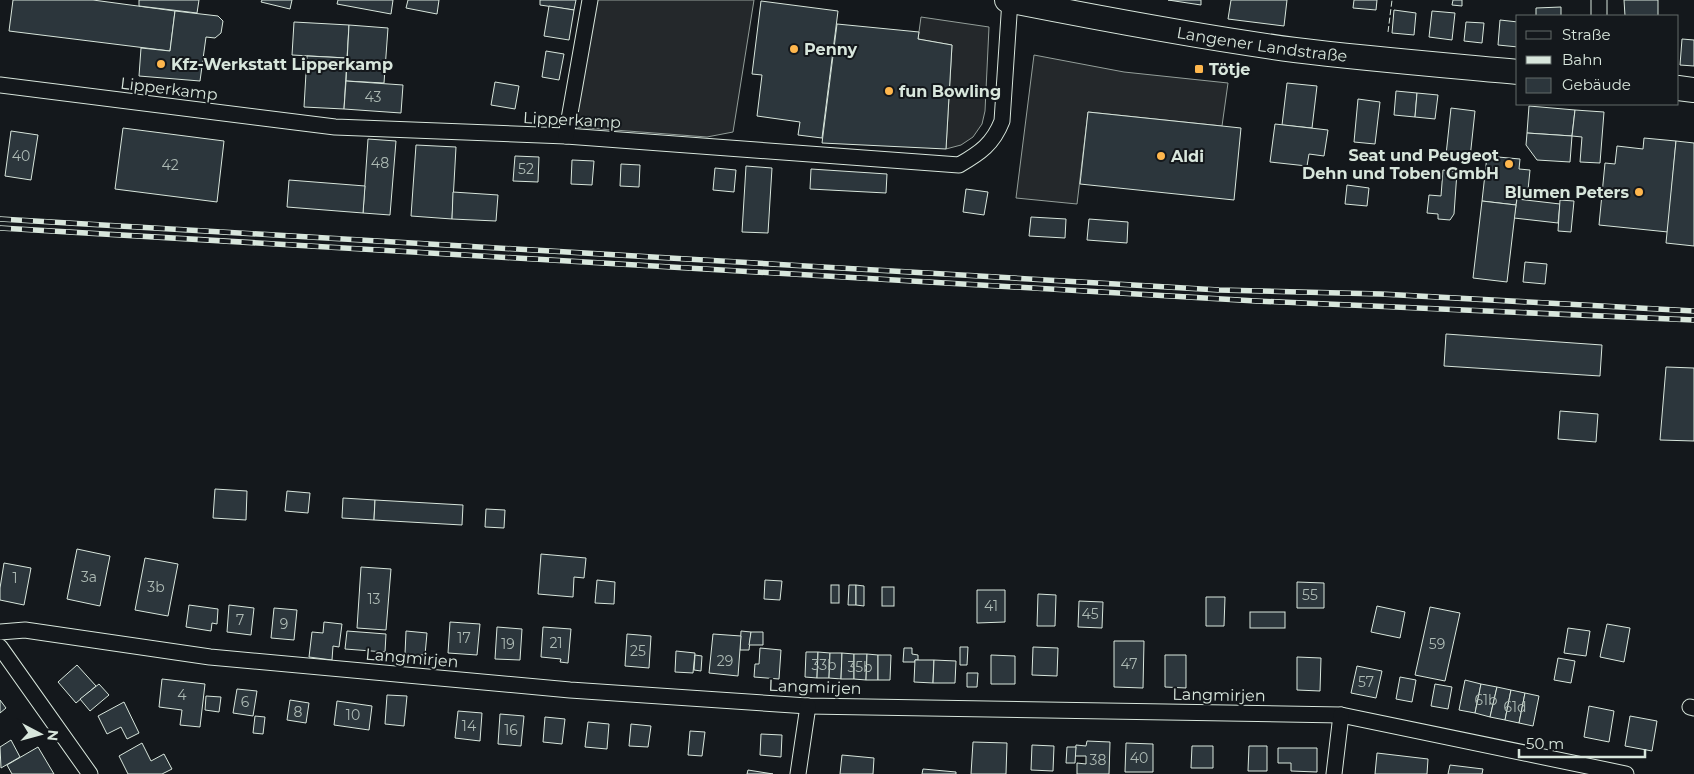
<svg xmlns="http://www.w3.org/2000/svg" width="1694" height="774" font-family="Montserrat,sans-serif">
  <style>
    .parking { fill: #24282b; stroke: #939e99 }
    .building { fill: #2c363c; stroke: #d8e6dc }
    .lines { fill: none; stroke-linecap: round; stroke-linejoin: round }
    .street-casing { stroke: #d8e6dc; stroke-width: 17 }
    .primary-casing { stroke: #d8e6dc; stroke-width: 26 }
    .street { stroke: #14181c; stroke-width: 15 }
    .primary { stroke: #14181c; stroke-width: 24 }
    .rail-casing { stroke: #d8e6dc; stroke-width: 5.5 }
    .rail { stroke: #14181c; stroke-width: 4; stroke-dasharray: 11; stroke-linecap: butt }
    .fence { stroke: #d8e6dc; stroke-width: 1; stroke-dasharray: 6 2.5; stroke-linecap: butt }
    .poi-dot { fill: #ffb74d; stroke: #14181c; stroke-width: 2 }
    .labels { text-anchor: middle; dominant-baseline: central; stroke-width: 4; stroke-linejoin: round; paint-order: stroke }
    .number-label { font-size: 14px; fill: #adbab4 }
    .street-label { font-size: 16px; fill: #d8e6dc; stroke: #14181c }
    .poi-label { font-size: 16px; font-weight: bold; fill: #d8e6dc; stroke: #14181c; text-anchor: start }
  </style>
  <rect width="100%" height="100%" fill="#14181c"/>
  <!-- parking -->
  <g class="parking">
    <path d="M596 0H754L733 132 707 137 575 127Z"/>
    <path d="M921 17 989 27 985 111 982 124 973 137 961 145 946 149 952 45 918 39Z"/>
    <path d="M1034 55 1124 72 1228 83 1222 126 1088 112 1077 204 1016 198Z"/>
  </g>
  <!-- building -->
  <g class="building">
    <path d="M13 0H93L175 11 170 51 9 31Z"/>
    <path d="M139 0H199L197 13 139 6Z"/>
    <path d="M262 0H292L290 9 261 2Z"/>
    <path d="M338 0H393L391 14 337 4Z"/>
    <path d="M408 0H439L437 14 406 8Z"/>
    <path d="M540 0H576L574 10 540 5Z"/>
    <path d="M1168 0H1201V5Z"/>
    <path d="M1231 0H1287L1284 26 1228 19Z"/>
    <path d="M1354 0H1377L1376 10 1353 8Z"/>
    <path d="M1453 0H1462V6L1452 5Z"/>
    <path d="M1624 0H1658V16H1625Z"/>
    <path d="M761 1 838 11 822 138 798 135 800 122 757 116 762 75 752 74Z"/>
    <path d="M549 6 574 10 569 40 544 36Z"/>
    <path d="M1561 7V16H1536V8Z"/>
    <path d="M1394 10 1416 13 1414 35 1392 33Z"/>
    <path d="M175 11 218 16 223 21 221 33 215 38 206 37 200 81 139 76 141 48 170 51Z"/>
    <path d="M1432 11 1455 13 1452 40 1429 37Z"/>
    <path d="M1500 20 1518 22V47L1498 45Z"/>
    <path d="M294 22 349 25 347 58 292 55Z"/>
    <path d="M1466 22 1484 23 1482 43 1464 41Z"/>
    <path d="M837 24 919 32 918 39 952 45 946 149 822 143Z"/>
    <path d="M349 25 388 28 384 83 346 81Z"/>
    <path d="M1682 39 1694 40V66L1680 65Z"/>
    <path d="M546 51 564 54 559 80 542 77Z"/>
    <path d="M307 56 347 58 344 109 304 107Z"/>
    <path d="M346 81 403 85 401 113 344 109Z"/>
    <path d="M495 82 519 86 515 109 491 105Z"/>
    <path d="M1287 83 1317 86 1312 128 1282 125Z"/>
    <path d="M1396 91 1417 93 1415 117 1394 115Z"/>
    <path d="M1417 93 1438 95 1435 119 1415 117Z"/>
    <path d="M1358 99 1380 102 1375 144 1354 142Z"/>
    <path d="M1529 106 1575 110 1572 136 1527 133Z"/>
    <path d="M1451 108 1475 111 1470 158 1446 155Z"/>
    <path d="M1575 110 1604 112 1600 163 1580 162 1582 137 1572 136Z"/>
    <path d="M1088 112 1241 128 1234 200 1080 184Z"/>
    <path d="M1275 124 1328 130 1324 156 1309 154 1307 166 1270 162Z"/>
    <path d="M123 128 224 141 217 202 115 189Z"/>
    <path d="M11 131 38 135 31 180 5 176Z"/>
    <path d="M1527 133 1572 136 1570 162 1537 160 1526 145Z"/>
    <path d="M1644 138 1676 141 1668 232 1599 225 1605 163 1615 164 1617 146 1643 149Z"/>
    <path d="M368 139 396 141 390 215 363 213Z"/>
    <path d="M1676 141 1694 143V246L1666 243Z"/>
    <path d="M416 145 456 147 452 219 411 216Z"/>
    <path d="M515 156 539 157 538 182 513 181Z"/>
    <path d="M1487 156 1520 159 1519 169 1530 170 1527 200 1517 199 1516 205 1482 201Z"/>
    <path d="M572 160 594 161 592 185 571 184Z"/>
    <path d="M621 164 640 165 639 187 620 186Z"/>
    <path d="M746 166 772 168 768 233 742 232Z"/>
    <path d="M715 168 736 170 734 192 713 190Z"/>
    <path d="M811 169 887 174 886 193 810 189Z"/>
    <path d="M1443 170 1457 172 1454 214 1450 220 1438 219V214L1427 213 1429 195 1441 196Z"/>
    <path d="M289 180 365 186 363 213 287 207Z"/>
    <path d="M1347 185 1369 188 1367 206 1345 204Z"/>
    <path d="M966 189 988 192 984 215 963 212Z"/>
    <path d="M453 192 498 195 496 221 452 219Z"/>
    <path d="M1517 199 1560 204 1558 223 1514 218Z"/>
    <path d="M1560 200 1574 201 1571 232 1558 231Z"/>
    <path d="M1482 201 1516 205 1507 282 1473 278Z"/>
    <path d="M1031 217 1066 219 1065 238 1029 236Z"/>
    <path d="M1089 219 1128 222 1127 243 1087 240Z"/>
    <path d="M1525 262 1547 264 1545 284 1523 282Z"/>
    <path d="M1446 334 1602 345 1600 376 1444 366Z"/>
    <path d="M1666 367 1694 368V441L1660 440Z"/>
    <path d="M1560 411 1598 414 1596 442 1558 439Z"/>
    <path d="M215 489 247 491 246 520 213 518Z"/>
    <path d="M287 491 310 493 308 513 285 511Z"/>
    <path d="M343 498 375 500 374 520 342 518Z"/>
    <path d="M375 500 463 505 462 525 374 520Z"/>
    <path d="M486 509 505 510 504 528 485 527Z"/>
    <path d="M77 549 110 556 100 606 67 599Z"/>
    <path d="M541 554 586 558 584 578 574 577 573 597 538 594Z"/>
    <path d="M145 558 178 564 168 616 135 610Z"/>
    <path d="M4 563 31 568 24 605 0 600V588Z"/>
    <path d="M361 567 391 569 386 630 357 628Z"/>
    <path d="M597 580 615 582 614 604 595 603Z"/>
    <path d="M765 580 782 581 780 600 764 599Z"/>
    <path d="M1297 582 1324 583V608H1297Z"/>
    <rect x="831" y="585" width="8" height="18"/>
    <path d="M849 585H856V605H848Z"/>
    <path d="M856 585 864 586V606L856 605Z"/>
    <rect x="882" y="587" width="12" height="19"/>
    <path d="M977 590H1005V622L977 623Z"/>
    <path d="M1038 594 1056 595 1055 626H1037Z"/>
    <path d="M1206 597H1225L1224 626H1206Z"/>
    <path d="M1079 601 1103 602 1102 628 1078 627Z"/>
    <path d="M189 605 218 609 217 624 212 623 211 631 186 627Z"/>
    <path d="M229 605 254 608 251 635 227 632Z"/>
    <path d="M1377 606 1405 612 1400 638 1371 632Z"/>
    <path d="M1430 607 1460 613 1445 681 1415 675Z"/>
    <path d="M274 608 297 610 294 640 271 638Z"/>
    <rect x="1250" y="612" width="35" height="16"/>
    <path d="M324 622 342 624 339 647 333 646 332 660 309 657 312 632 323 633Z"/>
    <path d="M450 622 480 624 477 655 448 653Z"/>
    <path d="M1607 624 1630 628 1624 662 1600 657Z"/>
    <path d="M497 627 522 629 520 660 495 659Z"/>
    <path d="M543 627 571 629 568 663 560 662 561 659 541 657Z"/>
    <path d="M1568 628 1590 631 1586 656 1564 653Z"/>
    <path d="M347 631 386 634 385 652 345 649Z"/>
    <path d="M406 631 427 633 425 655 405 654Z"/>
    <path d="M741 631 751 632 749 650H740Z"/>
    <path d="M751 632H763V645H749Z"/>
    <path d="M627 634 651 636 649 668 625 666Z"/>
    <path d="M713 634 741 636 738 676 709 673Z"/>
    <path d="M1114 641H1144L1143 688 1114 687Z"/>
    <path d="M960 647H968L967 665H960Z"/>
    <path d="M1033 647 1058 648 1057 676 1032 675Z"/>
    <path d="M760 648 781 650 779 679 754 677 755 664H759Z"/>
    <path d="M904 648H912V654L918 655V660H915V662H903Z"/>
    <path d="M676 651 695 653 693 673 675 672Z"/>
    <path d="M806 652H818L817 678 805 677Z"/>
    <path d="M818 652 830 653 829 678H817Z"/>
    <path d="M830 653H842L841 679 829 678Z"/>
    <path d="M842 653 854 654V679H841Z"/>
    <path d="M854 654H867L866 680 854 679Z"/>
    <path d="M867 654 878 655V680H866Z"/>
    <path d="M695 655 702 656 701 671 694 670Z"/>
    <path d="M878 655H891L890 680H878Z"/>
    <path d="M991 655 1015 656V684H991Z"/>
    <path d="M1165 655H1186V688L1165 687Z"/>
    <path d="M1297 657 1321 658 1320 691 1297 690Z"/>
    <path d="M1558 658 1575 661 1571 683 1554 680Z"/>
    <path d="M915 660H934L933 683 914 682Z"/>
    <path d="M934 660 956 661 955 683H933Z"/>
    <path d="M77 665 96 686 76 703 58 682Z"/>
    <path d="M1357 666 1382 671 1376 698 1351 693Z"/>
    <path d="M967 673H978L977 687H967Z"/>
    <path d="M1400 677 1416 680 1412 702 1396 699Z"/>
    <path d="M162 679 205 684 200 727 180 725 182 710 159 707Z"/>
    <path d="M1465 680 1481 684 1475 713 1459 710Z"/>
    <path d="M99 684 109 695 90 711 80 699Z"/>
    <path d="M1435 684 1452 687 1448 709 1431 706Z"/>
    <path d="M1481 684 1497 687 1490 717 1475 713Z"/>
    <path d="M1497 687 1511 690 1505 720 1490 717Z"/>
    <path d="M237 689 257 691 253 716 233 713Z"/>
    <path d="M1511 690 1525 693 1519 723 1505 720Z"/>
    <path d="M1525 693 1539 696 1533 726 1519 723Z"/>
    <path d="M387 695 407 696 404 726 385 724Z"/>
    <path d="M206 696 221 697 219 712 205 710Z"/>
    <path d="M0 700 6 708 0 713Z"/>
    <path d="M290 700 309 703 306 723 287 720Z"/>
    <path d="M337 701 372 706 369 730 334 725Z"/>
    <path d="M124 702 139 733 127 739 121 727 107 734 98 716Z"/>
    <path d="M1589 706 1614 711 1609 742 1584 737Z"/>
    <path d="M458 711 482 713 480 741 455 738Z"/>
    <path d="M500 714 524 716 521 746 498 744Z"/>
    <path d="M255 716 265 717 263 734 253 733Z"/>
    <path d="M1630 716 1657 721 1652 751 1625 746Z"/>
    <path d="M545 717 565 719 562 744 543 742Z"/>
    <path d="M588 722 609 724 607 749 585 747Z"/>
    <path d="M631 724 651 726 648 747 629 746Z"/>
    <path d="M690 731 705 732 702 756 688 755Z"/>
    <path d="M761 734 782 735 781 757 760 755Z"/>
    <path d="M11 740 20 757 1 768 0 747Z"/>
    <path d="M1087 741 1110 742 1109 774H1077V763L1086 764V756H1075L1076 745 1086 746Z"/>
    <path d="M973 742 1007 743 1006 774H971Z"/>
    <path d="M142 743 151 761 164 754 172 769 162 774H128L119 756Z"/>
    <path d="M1126 743 1153 744V772H1125Z"/>
    <path d="M1032 745 1054 746 1053 771 1031 770Z"/>
    <path d="M1192 746H1213V768H1191Z"/>
    <path d="M1249 746H1267V771H1248Z"/>
    <path d="M38 747 54 774H12L7 765Z"/>
    <path d="M1067 747H1076L1075 763H1066Z"/>
    <path d="M1278 748H1317V772L1291 771V763H1278Z"/>
    <path d="M1377 753 1428 759 1427 774H1375Z"/>
    <path d="M842 755 874 758 873 774H840Z"/>
    <path d="M1450 765 1483 769 1482 774H1448Z"/>
    <path d="M923 769 956 772V774H922Z"/>
    <path d="M748 770 773 774H747Z"/>
  </g>
  <g class="lines">
    <!-- street casing -->
    <g class="street-casing">
      <g id="street">
        <path d="M1599 0V16"/>
        <path d="M0 85 335 127 566 136 959 165C980 153 993 144 1002 121L1010 0"/>
        <path d="M566 136 590 0"/>
        <path d="M0 632 25 630 210 657 570 690 808 706 1341 715 1626 774"/>
        <path d="M0 647 90 774"/>
        <path d="M1690 707 1694 708"/>
        <path d="M798 774 808 706"/>
        <path d="M1334 774 1341 715"/>
      </g>
    </g>
    <!-- primary casing -->
    <g class="primary-casing">
      <g id="primary">
        <path id="s1" d="M1007 0C1103 19 1198 37 1295 50 1369 59 1443 65 1518 72"/>
        <path d="M1678 88 1694 90"/>
      </g>
    </g>
    <!-- street -->
    <use href="#street" class="street"/>
    <!-- primary -->
    <use href="#primary" class="primary"/>
    <!-- rail casing -->
    <g class="rail-casing">
      <g id="rail">
        <path d="M0 219 1219 290 1381 294 1694 311"/>
        <path d="M0 228 1256 301 1694 320"/>
      </g>
    </g>
    <!-- rail -->
    <use href="#rail" class="rail"/>
    <!-- fence -->
    <path class="fence" d="M1388 32 1392 0"/>
  </g>
  <!-- markers -->
  <g class="poi-dot">
    <circle cx="794" cy="49" r="5"/>
    <circle cx="161" cy="64" r="5"/>
    <rect x="1194" y="64" width="10" height="10" rx="2.5"/>
    <circle cx="889" cy="91" r="5"/>
    <circle cx="1161" cy="156" r="5"/>
    <circle cx="1509" cy="164" r="5"/>
    <circle cx="1639" cy="192" r="5"/>
  </g>
  <g class="labels">
    <!-- number labels -->
    <g class="number-label">
      <text x="373" y="97">43</text>
      <text x="21" y="156">40</text>
      <text x="380" y="163">48</text>
      <text x="170" y="165">42</text>
      <text x="526" y="169">52</text>
      <text x="89" y="577">3a</text>
      <text x="15" y="578">1</text>
      <text x="156" y="587">3b</text>
      <text x="1310" y="595">55</text>
      <text x="374" y="599">13</text>
      <text x="991" y="606">41</text>
      <text x="1090" y="614">45</text>
      <text x="240" y="620">7</text>
      <text x="284" y="624">9</text>
      <text x="464" y="638">17</text>
      <text x="556" y="643">21</text>
      <text x="508" y="644">19</text>
      <text x="1437" y="644">59</text>
      <text x="638" y="651">25</text>
      <text x="725" y="661">29</text>
      <text x="1129" y="664">47</text>
      <text x="824" y="665">33b</text>
      <text x="860" y="667">35b</text>
      <text x="1366" y="682">57</text>
      <text x="182" y="695">4</text>
      <text x="1486" y="700">61b</text>
      <text x="245" y="702">6</text>
      <text x="1515" y="707">61d</text>
      <text x="298" y="712">8</text>
      <text x="353" y="715">10</text>
      <text x="469" y="726">14</text>
      <text x="511" y="730">16</text>
      <text x="1139" y="758">40</text>
      <text x="1098" y="760">38</text>
    </g>
    <!-- street labels -->
    <g class="street-label">
      <text stroke="none"><textPath href="#s1" startOffset="259">Langener Landstraße</textPath></text>
      <text transform="translate(169 89) rotate(7)">Lipperkamp</text>
      <text transform="translate(572 120) rotate(3)">Lipperkamp</text>
      <text transform="translate(412 658) rotate(5)">Langmirjen</text>
      <text transform="translate(815 687) rotate(2)">Langmirjen</text>
      <text transform="translate(1219 695) rotate(1)">Langmirjen</text>
    </g>
    <!-- poi labels -->
    <g class="poi-label">
      <text x="804" y="49">Penny</text>
      <text x="171" y="64">Kfz-Werkstatt Lipperkamp</text>
      <text x="1209" y="69">Tötje</text>
      <text x="899" y="91">fun Bowling</text>
      <text x="1499" y="155" text-anchor="end">Seat und Peugeot<tspan x="1499" dy="18">Dehn und Toben GmbH</tspan></text>
      <text x="1171" y="156">Aldi</text>
      <text x="1629" y="192" text-anchor="end">Blumen Peters</text>
    </g>
  </g>
  <!-- legend -->
  <rect x="1516" y="15" width="162" height="90" fill="#14181c" stroke="#626a69"/>
  <rect x="1526" y="31" width="25" height="8" fill="#14181c" stroke="#626a69"/>
  <text x="1562" y="40" font-size="15" fill="#d8e6dc">Straße</text>
  <rect x="1526" y="56" width="25" height="8" fill="#d8e6dc" stroke="#626a69"/>
  <text x="1562" y="65" font-size="15" fill="#d8e6dc">Bahn</text>
  <rect x="1526" y="78" width="25" height="15" fill="#2c363c" stroke="#626a69"/>
  <text x="1562" y="90" font-size="15" fill="#d8e6dc">Gebäude</text>
  <!-- north arrow -->
  <g transform="translate(40 734) rotate(96)" stroke="#14181c" stroke-width="4" paint-order="stroke">
  <path d="M0-4L9 19L0 12L-9 19Z" fill="#d8e6dc"/>
  <text y="-8" font-size="14" font-weight="bold" text-anchor="middle" fill="#d8e6dc">N</text>
  </g>
  <!-- scale -->
  <path d="M1519 749v8h126v-8" fill="none" stroke="#d8e6dc" stroke-width="2.5"/>
  <text x="1526" y="749" font-size="15" fill="#d8e6dc" stroke="#14181c" stroke-width="4" paint-order="stroke">50 m</text>
</svg>
